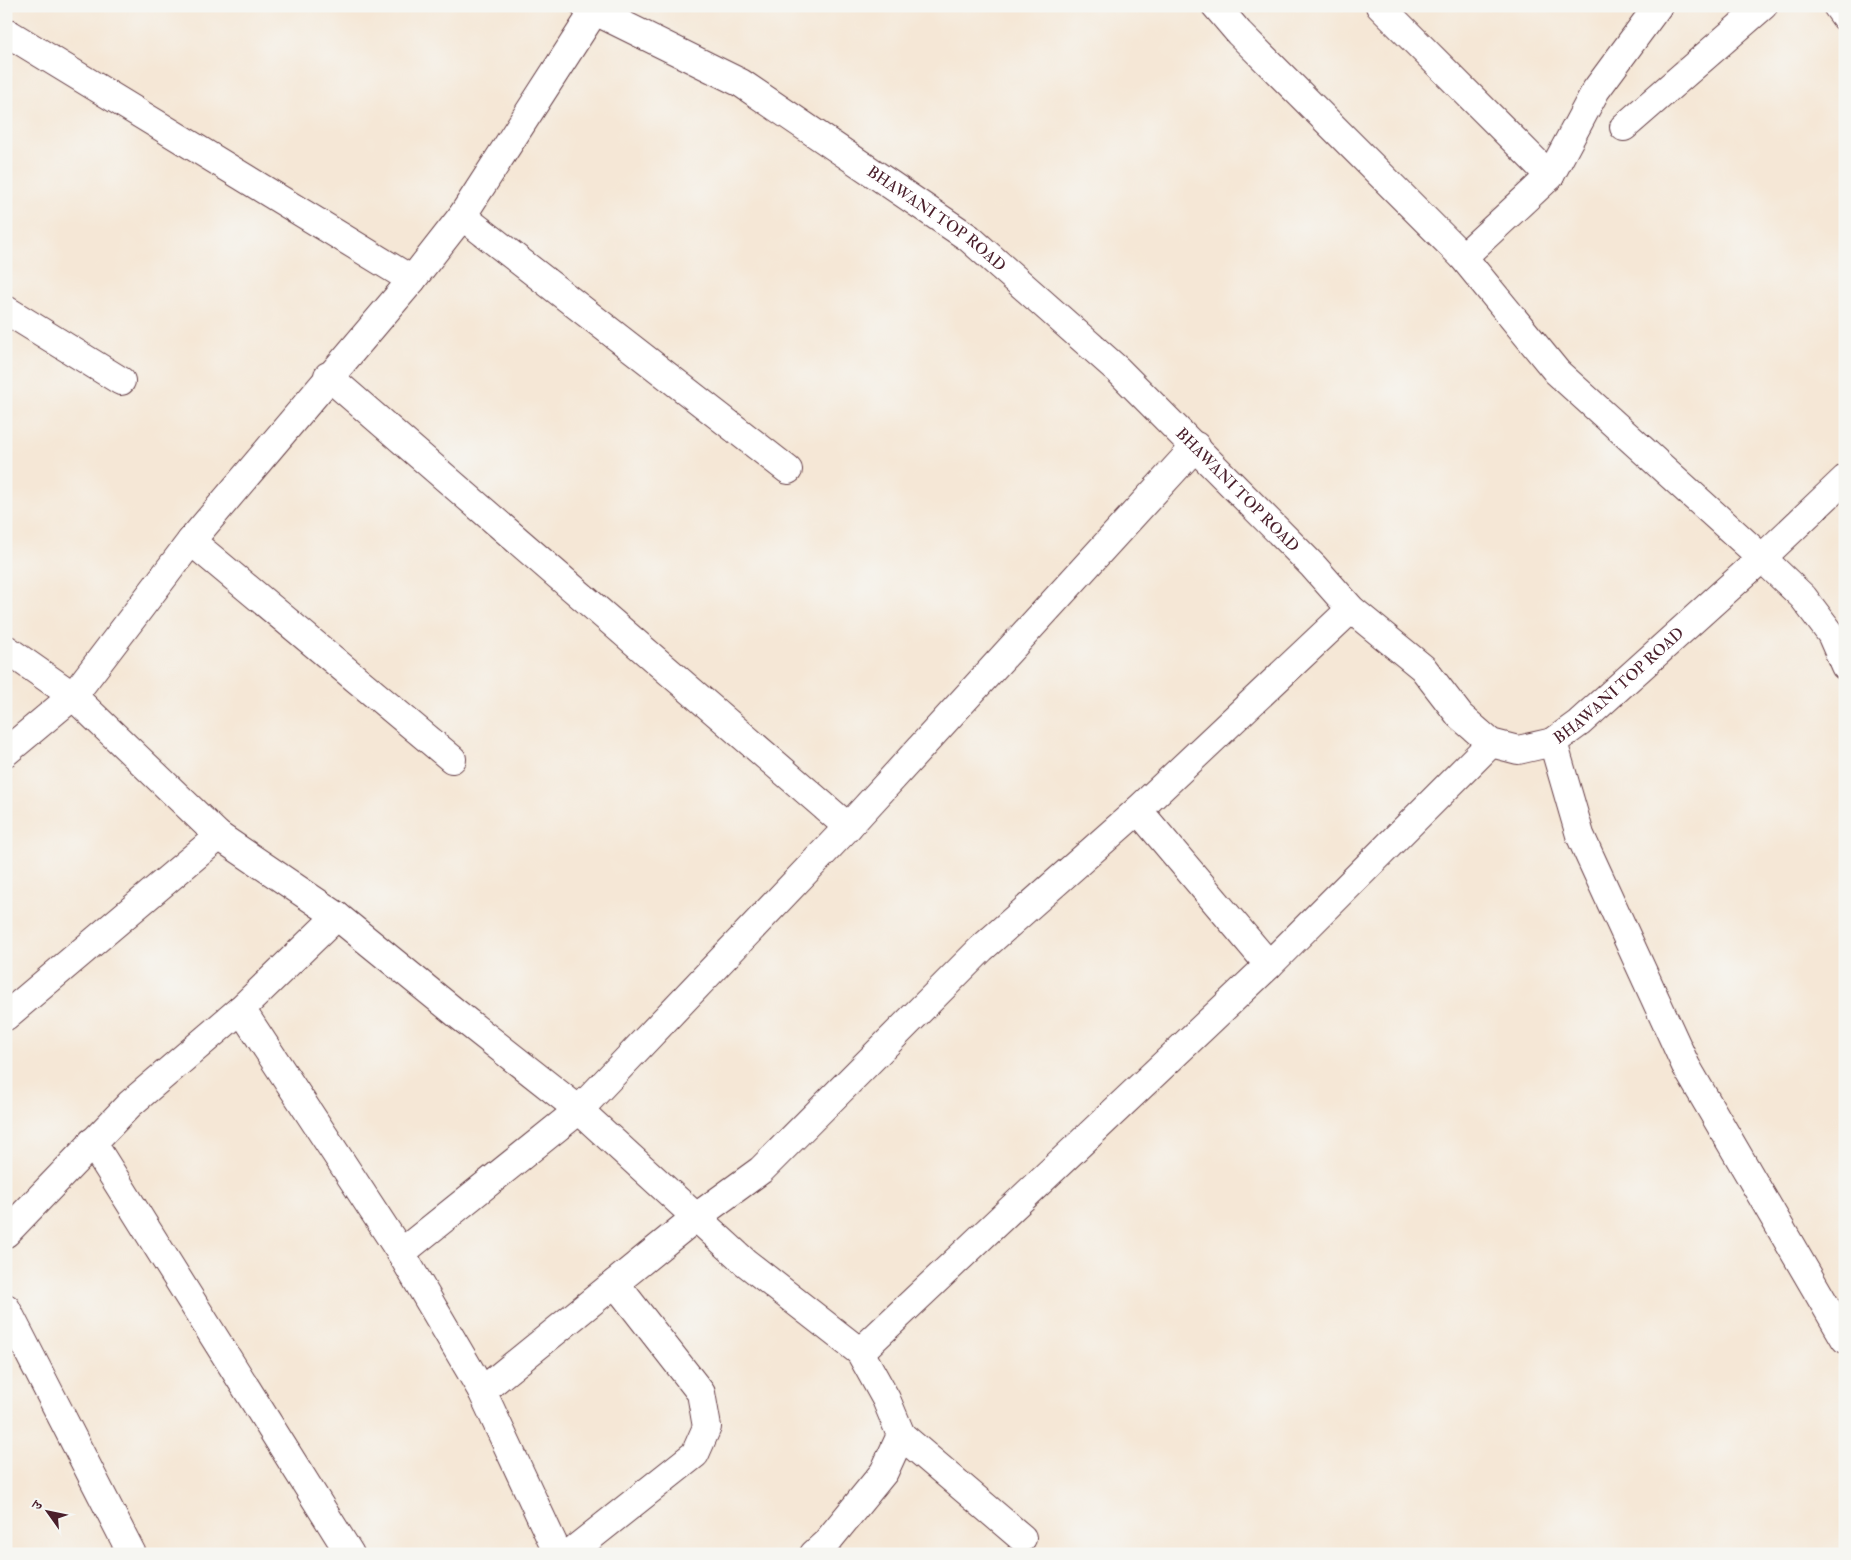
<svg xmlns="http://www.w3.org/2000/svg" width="1851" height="1560" font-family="'IM FELL Double Pica','Noto Serif Devanagari',serif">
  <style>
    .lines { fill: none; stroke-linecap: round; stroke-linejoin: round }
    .minor-casing { stroke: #643d45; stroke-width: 30 }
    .minor { stroke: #fff; stroke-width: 28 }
    .labels { text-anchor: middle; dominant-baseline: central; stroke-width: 4; stroke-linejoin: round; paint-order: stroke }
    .street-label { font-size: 16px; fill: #4a1f2b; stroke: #f6f6f2 }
  </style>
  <rect width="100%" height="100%" fill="#f6f6f2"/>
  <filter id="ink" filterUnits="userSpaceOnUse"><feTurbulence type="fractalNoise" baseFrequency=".02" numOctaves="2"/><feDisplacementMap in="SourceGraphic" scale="10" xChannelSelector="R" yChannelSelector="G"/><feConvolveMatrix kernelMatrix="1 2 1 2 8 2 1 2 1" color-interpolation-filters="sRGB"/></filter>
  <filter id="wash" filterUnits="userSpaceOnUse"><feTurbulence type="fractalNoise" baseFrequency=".0096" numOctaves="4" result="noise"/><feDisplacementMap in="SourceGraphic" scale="20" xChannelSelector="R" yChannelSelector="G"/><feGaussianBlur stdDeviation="1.12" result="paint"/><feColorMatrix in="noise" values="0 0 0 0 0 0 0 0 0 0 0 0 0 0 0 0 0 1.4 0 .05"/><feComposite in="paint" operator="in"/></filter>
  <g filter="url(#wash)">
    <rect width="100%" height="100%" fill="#f5e7d6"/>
  </g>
  <g filter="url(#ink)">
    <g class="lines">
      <!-- minor casing -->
      <g class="minor-casing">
        <g id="minor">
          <path id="s1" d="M585 6 741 83 969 238 1118 370 1313 566 1351 609 1423 668 1460 716 1491 743 1518 750 1553 742 1579 723 1762 558 1845 479"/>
          <path d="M1216 6 1239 33 1463 257 1557 372 1762 558 1803 597 1831 634 1845 666"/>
          <path d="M1380 6 1550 176"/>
          <path d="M1837 6 1845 17"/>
          <path d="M6 32 412 280"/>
          <path d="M1624 127 1763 6"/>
          <path d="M462 216 788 470"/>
          <path d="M1463 257 1550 176 1596 90 1658 6"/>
          <path d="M6 310 121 381"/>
          <path d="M328 376 848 827"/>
          <path d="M191 541 452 759"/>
          <path d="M6 649 73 696 219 836 337 916 456 1013 579 1110 745 1262 860 1352 886 1399 901 1435 884 1472 826 1543 814 1554"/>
          <path d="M1553 742 1580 835 1686 1066 1845 1339"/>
          <path d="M6 752 73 696 191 541 412 280 462 216 595 10"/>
          <path d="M1138 810 1269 965"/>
          <path d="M241 1009 401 1253 482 1391 558 1554"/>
          <path d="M6 1016 219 836"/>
          <path d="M92 1142 350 1554"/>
          <path d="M6 1233 130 1104 241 1009 337 916"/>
          <path d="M401 1253 579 1110 848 827 1196 446"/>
          <path d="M6 1308 132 1554"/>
          <path d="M860 1352 1269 965 1491 743"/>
          <path d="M482 1391 695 1218 761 1170 981 949 1138 810 1351 609"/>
          <path d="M901 1435 1022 1538"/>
          <path d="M569 1554 695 1454 707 1427 701 1393 615 1283"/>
        </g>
      </g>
      <!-- minor -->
      <use href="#minor" class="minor"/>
    </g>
  </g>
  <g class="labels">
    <!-- street labels -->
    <g class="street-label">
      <text stroke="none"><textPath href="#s1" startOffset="412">BHAWANI TOP ROAD</textPath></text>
      <text stroke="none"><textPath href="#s1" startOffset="818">BHAWANI TOP ROAD</textPath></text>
      <text stroke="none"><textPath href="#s1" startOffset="1328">BHAWANI TOP ROAD</textPath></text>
    </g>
  </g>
  <!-- margin -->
  <rect width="1851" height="1560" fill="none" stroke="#f6f6f2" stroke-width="25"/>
  <!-- north arrow -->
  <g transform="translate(48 1512) rotate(303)" stroke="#f6f6f2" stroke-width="4" paint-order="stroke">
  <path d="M0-4L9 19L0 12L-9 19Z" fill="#4a1f2b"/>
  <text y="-8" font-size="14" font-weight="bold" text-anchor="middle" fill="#4a1f2b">उ</text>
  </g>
</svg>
